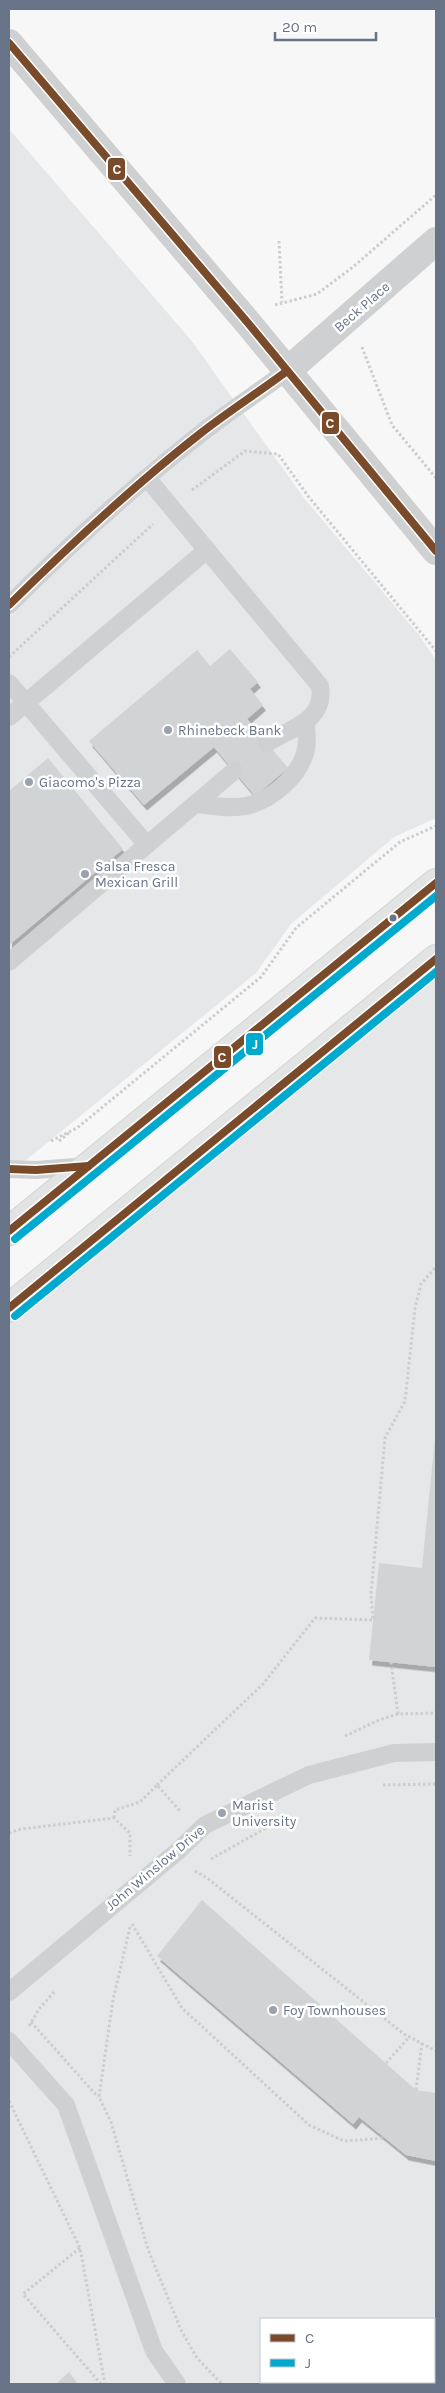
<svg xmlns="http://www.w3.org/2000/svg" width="445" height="2393" font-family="Karla,sans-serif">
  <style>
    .built { fill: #e6e7e8; fill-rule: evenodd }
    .building { fill: #d2d3d4; filter: url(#shadow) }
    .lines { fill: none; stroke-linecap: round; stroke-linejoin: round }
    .trunk-casing { stroke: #d4d5d5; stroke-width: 30 }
    .path { stroke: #cdcdce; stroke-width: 3; stroke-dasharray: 2.5 2.5; stroke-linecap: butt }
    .service { stroke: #cfd0d2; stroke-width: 18 }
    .minor { stroke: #cfd0d2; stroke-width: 28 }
    .trunk { stroke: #e2e3e3; stroke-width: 28 }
    .bus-1-casing { stroke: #fff; stroke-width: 11 }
    .bus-2-casing { stroke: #fff; stroke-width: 11 }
    .bus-1 { stroke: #7a4b2a; stroke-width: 8 }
    .bus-2 { stroke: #00a9ce; stroke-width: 8 }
    .poi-dot { fill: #99a2ae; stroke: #fff; stroke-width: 2 }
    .bus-dot { fill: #677487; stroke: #fff; stroke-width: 2 }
    .labels { text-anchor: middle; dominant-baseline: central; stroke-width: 5; stroke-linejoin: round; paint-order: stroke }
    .street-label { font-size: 14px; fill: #677487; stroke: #fff }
    .poi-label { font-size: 14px; fill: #677487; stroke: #fff; text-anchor: start }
    .line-badge { stroke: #fff; stroke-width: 2 }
    .badge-label { font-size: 14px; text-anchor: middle; font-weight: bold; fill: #fff }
  </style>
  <defs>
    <filter id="shadow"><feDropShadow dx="3" dy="5.5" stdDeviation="0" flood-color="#0004"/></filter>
  </defs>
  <rect width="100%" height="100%" fill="#f7f7f7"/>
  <!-- built -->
  <g class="built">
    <path d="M9 129 191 340 304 498 419 635 436 660V818L394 837 291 924 256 973 9 1174Z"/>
    <path d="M436 959V2384H9V1307ZM261 2319H434V2382H261Z"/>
  </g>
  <!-- building -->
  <g class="building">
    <path d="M230 649 258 682 250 689 263 705 247 719 288 768 255 796 214 747 144 805 89 741 197 650 210 666Z"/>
    <path d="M48 758 123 849 9 945V791Z"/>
    <path d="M435 1438 436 1667 369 1660 379 1563 422 1568Z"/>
    <path d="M202 1900 416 2090 436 2093V2161L406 2155 359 2117 353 2124 157 1956Z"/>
    <path d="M69 2372 78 2384H56Z"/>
  </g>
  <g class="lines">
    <!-- trunk casing -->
    <g class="trunk-casing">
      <g id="trunk">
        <path d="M9 1231 436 883"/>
        <path d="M9 1308 436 959"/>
      </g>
    </g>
    <!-- path -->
    <g class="path">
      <path d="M279 241 282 302"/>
      <path d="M275 305 317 294 353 267 436 195"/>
      <path d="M362 347 392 425 436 478"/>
      <path d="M192 490 245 451 278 454 308 496 436 651"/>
      <path d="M9 657 153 524"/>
      <path d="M51 1141 77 1128 261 977 296 928 400 842 436 826"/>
      <path d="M59 1141 70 1132"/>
      <path d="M391 1662 398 1714"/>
      <path d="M345 1736 379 1720 398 1714 436 1713"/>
      <path d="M157 1785 263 1684 315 1618 373 1620 371 1594 385 1438 405 1401 415 1308 421 1284 436 1267"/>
      <path d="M383 1785 436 1784"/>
      <path d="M114 1818 115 1810 140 1802 157 1785 181 1812"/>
      <path d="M9 1833 21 1829 114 1818 130 1833V1856"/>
      <path d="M211 1859 266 1828"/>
      <path d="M195 1871 207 1878 404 2034 436 2051"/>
      <path d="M132 1924 182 2008 309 2125 344 2141 385 2138"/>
      <path d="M130 1927 113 2000 99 2097 111 2122 148 2249 181 2330 197 2358 222 2384"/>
      <path d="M31 2022 98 2097"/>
      <path d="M29 2026 39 2009 55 1991"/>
      <path d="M386 2063 409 2037"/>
      <path d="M416 2090 422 2043"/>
      <path d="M9 2101 80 2248 105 2384"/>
      <path d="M80 2248 23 2294 101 2384"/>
    </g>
    <!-- service -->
    <g class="service">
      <path d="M147 478 320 686C326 721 291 728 267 743"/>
      <path d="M9 605C66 548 126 493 189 443 220 417 255 395 287 371"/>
      <path d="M9 683 147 845"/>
      <path d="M9 717 207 550"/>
      <path d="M196 804C213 806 230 809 246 806 272 800 301 775 306 749 308 741 306 730 306 722"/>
      <path d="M9 962 234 771"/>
      <path d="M9 1169 36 1170 87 1166"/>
      <path d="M9 1992 179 1850 205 1825 309 1775 394 1753 436 1752"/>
      <path d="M9 2041 66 2105 154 2351 177 2384"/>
    </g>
    <!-- minor -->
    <g class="minor">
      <path d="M9 43 248 323 436 551"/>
      <path d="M287 371 436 241"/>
    </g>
    <!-- trunk -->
    <use href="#trunk" class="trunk"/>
    <!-- bus-1 casing -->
    <g class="bus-1-casing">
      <g id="bus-1">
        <path d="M9 43 248 323 436 551"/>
        <path d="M9 605C70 545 133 486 201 433 229 411 259 392 287 371"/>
        <path d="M9 1169 36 1170 88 1166"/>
        <path d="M9 1231 436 883"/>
        <path d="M9 1308 436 959"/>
      </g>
    </g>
    <!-- bus-2 casing -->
    <g class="bus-2-casing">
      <g id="bus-2">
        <path d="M15 1239 436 896"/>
        <path d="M15 1316 436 972"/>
      </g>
    </g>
    <!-- bus-1 -->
    <use href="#bus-1" class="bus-1"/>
    <!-- bus-2 -->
    <use href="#bus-2" class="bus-2"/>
  </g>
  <!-- markers -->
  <g class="poi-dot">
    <circle cx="168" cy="730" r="5"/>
    <circle cx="29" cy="782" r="5"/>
    <circle cx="85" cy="874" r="5"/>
    <circle cx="222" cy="1813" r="5"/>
    <circle cx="273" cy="2010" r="5"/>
  </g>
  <circle class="bus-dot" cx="393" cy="918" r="4.5"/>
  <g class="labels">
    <!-- street labels -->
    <g class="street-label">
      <text transform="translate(362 307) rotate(-41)">Beck Place</text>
      <text transform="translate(155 1868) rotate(-40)">John Winslow Drive</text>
    </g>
    <!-- poi labels -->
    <g class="poi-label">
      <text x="178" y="730">Rhinebeck Bank</text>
      <text x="39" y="782">Giacomo's Pizza</text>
      <text x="95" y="866">Salsa Fresca<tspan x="95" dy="16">Mexican Grill</tspan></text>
      <text x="232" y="1805">Marist<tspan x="232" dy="16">University</tspan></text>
      <text x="283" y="2010">Foy Townhouses</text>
    </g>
  </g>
  <g class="line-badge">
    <rect x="107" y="157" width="19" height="24" rx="5" fill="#7a4b2a"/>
    <rect x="321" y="411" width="19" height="24" rx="5" fill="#7a4b2a"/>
    <rect x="245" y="1032" width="19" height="24" rx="5" fill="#00a9ce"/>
    <rect x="213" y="1045" width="19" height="24" rx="5" fill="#7a4b2a"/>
  </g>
  <g class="badge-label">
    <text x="117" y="174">C</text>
    <text x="330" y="428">C</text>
    <text x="255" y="1049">J</text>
    <text x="222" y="1062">C</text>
  </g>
  <!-- border -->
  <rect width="445" height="2393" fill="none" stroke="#677487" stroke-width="20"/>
  <!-- legend -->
  <rect x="260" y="2318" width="175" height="65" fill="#ffffff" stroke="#c2c7cf"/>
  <rect x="270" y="2334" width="25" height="8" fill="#7a4b2a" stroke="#c2c7cf"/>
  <text x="305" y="2343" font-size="15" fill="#677487">C</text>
  <rect x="270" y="2359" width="25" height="8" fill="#00a9ce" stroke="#c2c7cf"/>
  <text x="305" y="2368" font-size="15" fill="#677487">J</text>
  <!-- scale -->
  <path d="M275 32v8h101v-8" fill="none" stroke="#677487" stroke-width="2.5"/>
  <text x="282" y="32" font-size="15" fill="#677487" stroke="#ffffff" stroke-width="4" paint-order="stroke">20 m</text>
</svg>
